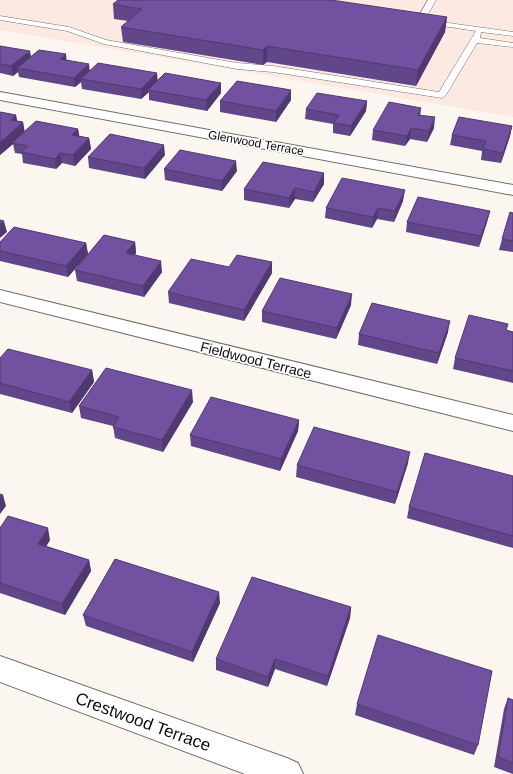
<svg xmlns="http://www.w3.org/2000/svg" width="513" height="774" font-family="Helvetica,sans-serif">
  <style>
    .commercial { fill: #fce9e1 }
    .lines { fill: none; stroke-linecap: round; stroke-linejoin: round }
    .lane-casing { stroke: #726f69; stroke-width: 1 }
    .street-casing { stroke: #726f69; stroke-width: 2 }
    .lane { fill: #fff; fill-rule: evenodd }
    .street { fill: #fff; fill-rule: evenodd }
    .wall { fill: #62468a }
    .shaded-wall { fill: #503970 }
    .building { fill: #7251a0; stroke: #503970 }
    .labels { text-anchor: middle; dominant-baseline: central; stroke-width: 3.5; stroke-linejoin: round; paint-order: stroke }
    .far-street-label { font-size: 12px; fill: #0c0b09; stroke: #fff }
    .street-label { font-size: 14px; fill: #0c0b09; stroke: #fff }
    .near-street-label { font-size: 17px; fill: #0c0b09; stroke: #fff }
  </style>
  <rect width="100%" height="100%" fill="#fbf7f0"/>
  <!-- commercial -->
  <path class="commercial" d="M0 0H513V117L0 30Z"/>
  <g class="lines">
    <!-- lane casing -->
    <g class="lane-casing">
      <g id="lane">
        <path d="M428 0H436L423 23H417L416 21Z"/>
        <path d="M0 16 69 27 106 40 237 63 273 66 439 92 476 31 430 24H427V20L513 32V36L481 32 480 38 513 43V47L477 43 446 95 442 98 273 72 237 69 104 44 67 31 0 20Z"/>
      </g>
    </g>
    <!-- street casing -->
    <g class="street-casing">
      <g id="street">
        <path d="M0 92 513 185V195L0 100Z"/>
        <path d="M0 290 513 415V431L0 302Z"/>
        <path d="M0 656 287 758 298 763 303 774H245L0 682Z"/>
      </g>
    </g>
    <!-- lane -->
    <use href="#lane" class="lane"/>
    <!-- street -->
    <use href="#street" class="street"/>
  </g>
  <!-- wall -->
  <g class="wall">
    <path d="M113 4 447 17 445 32 416 86 267 62 263 65 123 42 121 27 128 21 114 19Z"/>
    <path d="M0 46 31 56 67 60 90 70 157 73V81L221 93 207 111 149 100V92L141 99 82 89 81 82 75 87 19 77 18 72 13 76 0 73Z"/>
    <path d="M291 100 276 122 220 112V101Z"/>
    <path d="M367 101 366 111 350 136 333 133V124L305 119 306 109Z"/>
    <path d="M0 112 16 115 17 121 23 122 24 132 78 129 79 136 89 138 91 149 75 166 62 163 56 169 23 163 22 154 15 153 13 144 0 155Z"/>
    <path d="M420 115 434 128 427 142 410 139 405 146 372 140 373 130Z"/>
    <path d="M512 126 510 136 501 163 481 160 482 151 450 145 452 135Z"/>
    <path d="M165 155 145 179 89 168 88 157Z"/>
    <path d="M164 169 237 171 222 191 165 180Z"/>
    <path d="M324 173V184L313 202 295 199 289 208 244 200V189Z"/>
    <path d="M403 201 394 222 377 219 372 228 325 218 326 208Z"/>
    <path d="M490 211 487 222 479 247 406 232 407 222Z"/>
    <path d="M513 213V252L499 250 502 239Z"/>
    <path d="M0 242 86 243 88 254 68 277 0 261Z"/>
    <path d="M135 242 136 253 135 255 162 272 144 297 77 281 75 270Z"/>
    <path d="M272 262V273L244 321 169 303 168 292 229 267Z"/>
    <path d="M351 305 336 339 262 322V311Z"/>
    <path d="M506 330 513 332V383L453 369 455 358Z"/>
    <path d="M448 332 437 364 358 345 359 334Z"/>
    <path d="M0 358 92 370 94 382 72 413 0 394Z"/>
    <path d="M193 402 163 452 115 438 113 426 81 418 79 406Z"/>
    <path d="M299 420 298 431 280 471 191 446 190 435Z"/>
    <path d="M408 463 395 504 296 477 297 465Z"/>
    <path d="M513 476V548L407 518 409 507Z"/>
    <path d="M0 528 50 540 46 546 89 560 91 571 65 615 0 593Z"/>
    <path d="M220 603 193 662 86 626 83 615Z"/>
    <path d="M351 607 350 618 327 686 275 669 268 687 216 670V659Z"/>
    <path d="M508 698 513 700V774L494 767 504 709Z"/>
    <path d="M357 704 478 745 474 755 355 715Z"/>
  </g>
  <!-- shaded-wall -->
  <g class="shaded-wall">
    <path d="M447 17 445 32 416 86 418 70Z"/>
    <path d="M267 46V62L263 65V50Z"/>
    <path d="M30 51 32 61 17 68 18 72 13 76 11 66Z"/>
    <path d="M66 54 67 64 60 59Z"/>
    <path d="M89 64 90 74 81 79V82L75 87 74 78Z"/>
    <path d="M157 73 158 83 148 90 149 92 141 99V89Z"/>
    <path d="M221 83V93L207 111 206 100Z"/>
    <path d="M291 90V100L276 122V111Z"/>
    <path d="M367 101 366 111 350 136 351 126Z"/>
    <path d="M421 108 420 118 418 115Z"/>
    <path d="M16 115 18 126 11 120Z"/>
    <path d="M435 117 434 128 427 142 429 131Z"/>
    <path d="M23 122 25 133 12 143 13 144 0 155V143Z"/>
    <path d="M512 126 510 136 501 163 503 153Z"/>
    <path d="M411 128 410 139 405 146 407 136Z"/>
    <path d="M78 129 80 139 72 135Z"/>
    <path d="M89 138 91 149 75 166 73 155Z"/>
    <path d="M164 145 165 155 145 179 144 168Z"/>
    <path d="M60 153 62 163 56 169 55 159Z"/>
    <path d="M236 161 237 171 222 191V181Z"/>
    <path d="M324 173V184L313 202 314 192Z"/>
    <path d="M295 188V199L289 208V198Z"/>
    <path d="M405 190 403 201 394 222 395 211Z"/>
    <path d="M378 208 377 219 372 228 373 217Z"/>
    <path d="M490 211 487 222 479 247 481 236Z"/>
    <path d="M4 221 7 232 0 238V225Z"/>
    <path d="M135 242 136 253 128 264 126 253Z"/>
    <path d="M86 243 88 254 68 277 66 266Z"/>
    <path d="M161 261 162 272 144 297 143 286Z"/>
    <path d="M272 262V273L244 321V310Z"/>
    <path d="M352 294 351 305 336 339 337 328Z"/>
    <path d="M450 321 448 332 437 364 439 353Z"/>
    <path d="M92 370 94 382 72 413 69 402Z"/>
    <path d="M192 390 193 402 163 452 162 440Z"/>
    <path d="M299 420 298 431 280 471 281 459Z"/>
    <path d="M410 452 408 463 395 504 397 492Z"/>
    <path d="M3 495 6 506 0 514V498Z"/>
    <path d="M48 528 50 540 41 555 38 544Z"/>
    <path d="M89 560 91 571 65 615 62 604Z"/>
    <path d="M219 592 220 603 193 662 192 652Z"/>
    <path d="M351 607 350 618 327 686 328 676Z"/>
    <path d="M275 659V669L268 687V677Z"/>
  </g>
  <!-- building -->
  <g class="building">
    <path d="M118 0H331L447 17 418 70 267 46 263 50 121 27 142 9 113 4Z"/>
    <path d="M0 46 30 51 11 66 0 64Z"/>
    <path d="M39 50 66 54 60 59 89 64 74 78 17 68Z"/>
    <path d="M98 63 157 73 141 89 81 79Z"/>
    <path d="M165 73 221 83 206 100 148 90Z"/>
    <path d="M237 81 291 90 276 111 220 101Z"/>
    <path d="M317 93 367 101 351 126 334 123 339 115 306 109Z"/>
    <path d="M389 102 421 108 418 115 435 117 429 131 411 128 407 136 373 130Z"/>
    <path d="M0 112 16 115 11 120 23 122 0 143Z"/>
    <path d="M459 117 512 126 503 153 483 149 486 141 452 135Z"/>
    <path d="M36 121 78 129 72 135 89 138 73 155 60 153 55 159 21 152 28 146 12 143Z"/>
    <path d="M110 134 164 145 144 168 88 157Z"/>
    <path d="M180 150 236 161 222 181 164 169Z"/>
    <path d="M263 162 324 173 314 192 295 188 289 198 244 189Z"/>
    <path d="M342 178 405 190 395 211 378 208 373 217 326 208Z"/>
    <path d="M418 197 490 211 481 236 407 222Z"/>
    <path d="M510 212 513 213V241L502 239Z"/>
    <path d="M0 220 4 221 0 225Z"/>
    <path d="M14 227 86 243 66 266 0 251V242Z"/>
    <path d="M104 235 135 242 126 253 161 261 143 286 75 270Z"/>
    <path d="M237 255 272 262 244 310 168 292 191 259 229 267Z"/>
    <path d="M280 278 352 294 337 328 262 311Z"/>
    <path d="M372 303 450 321 439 353 359 334Z"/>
    <path d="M469 315 508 324 506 330 513 332V371L455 358Z"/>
    <path d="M8 349 92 370 69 402 0 383V358Z"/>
    <path d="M106 368 192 390 162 440 113 427 119 417 79 406Z"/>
    <path d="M211 397 299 420 281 459 190 435Z"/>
    <path d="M314 427 410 452 397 492 297 465Z"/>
    <path d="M425 453 513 476V536L409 507Z"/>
    <path d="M0 494 3 495 0 498Z"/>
    <path d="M8 516 48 528 38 544 89 560 62 604 0 583V528Z"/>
    <path d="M115 559 219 592 192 652 83 615Z"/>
    <path d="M252 577 351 607 328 676 275 659 268 677 216 659Z"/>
    <path d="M378 635 492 671 478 745 357 704Z"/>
    <path d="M508 698 513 700V763L498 757Z"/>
  </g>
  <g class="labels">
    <!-- far-street labels -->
    <g class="far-street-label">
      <text transform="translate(256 143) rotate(10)">Glenwood Terrace</text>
    </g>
    <!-- street labels -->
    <g class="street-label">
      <text transform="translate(256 360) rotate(14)">Fieldwood Terrace</text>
    </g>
    <!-- near-street labels -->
    <g class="near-street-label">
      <text transform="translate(143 722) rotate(20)">Crestwood Terrace</text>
    </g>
  </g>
</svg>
